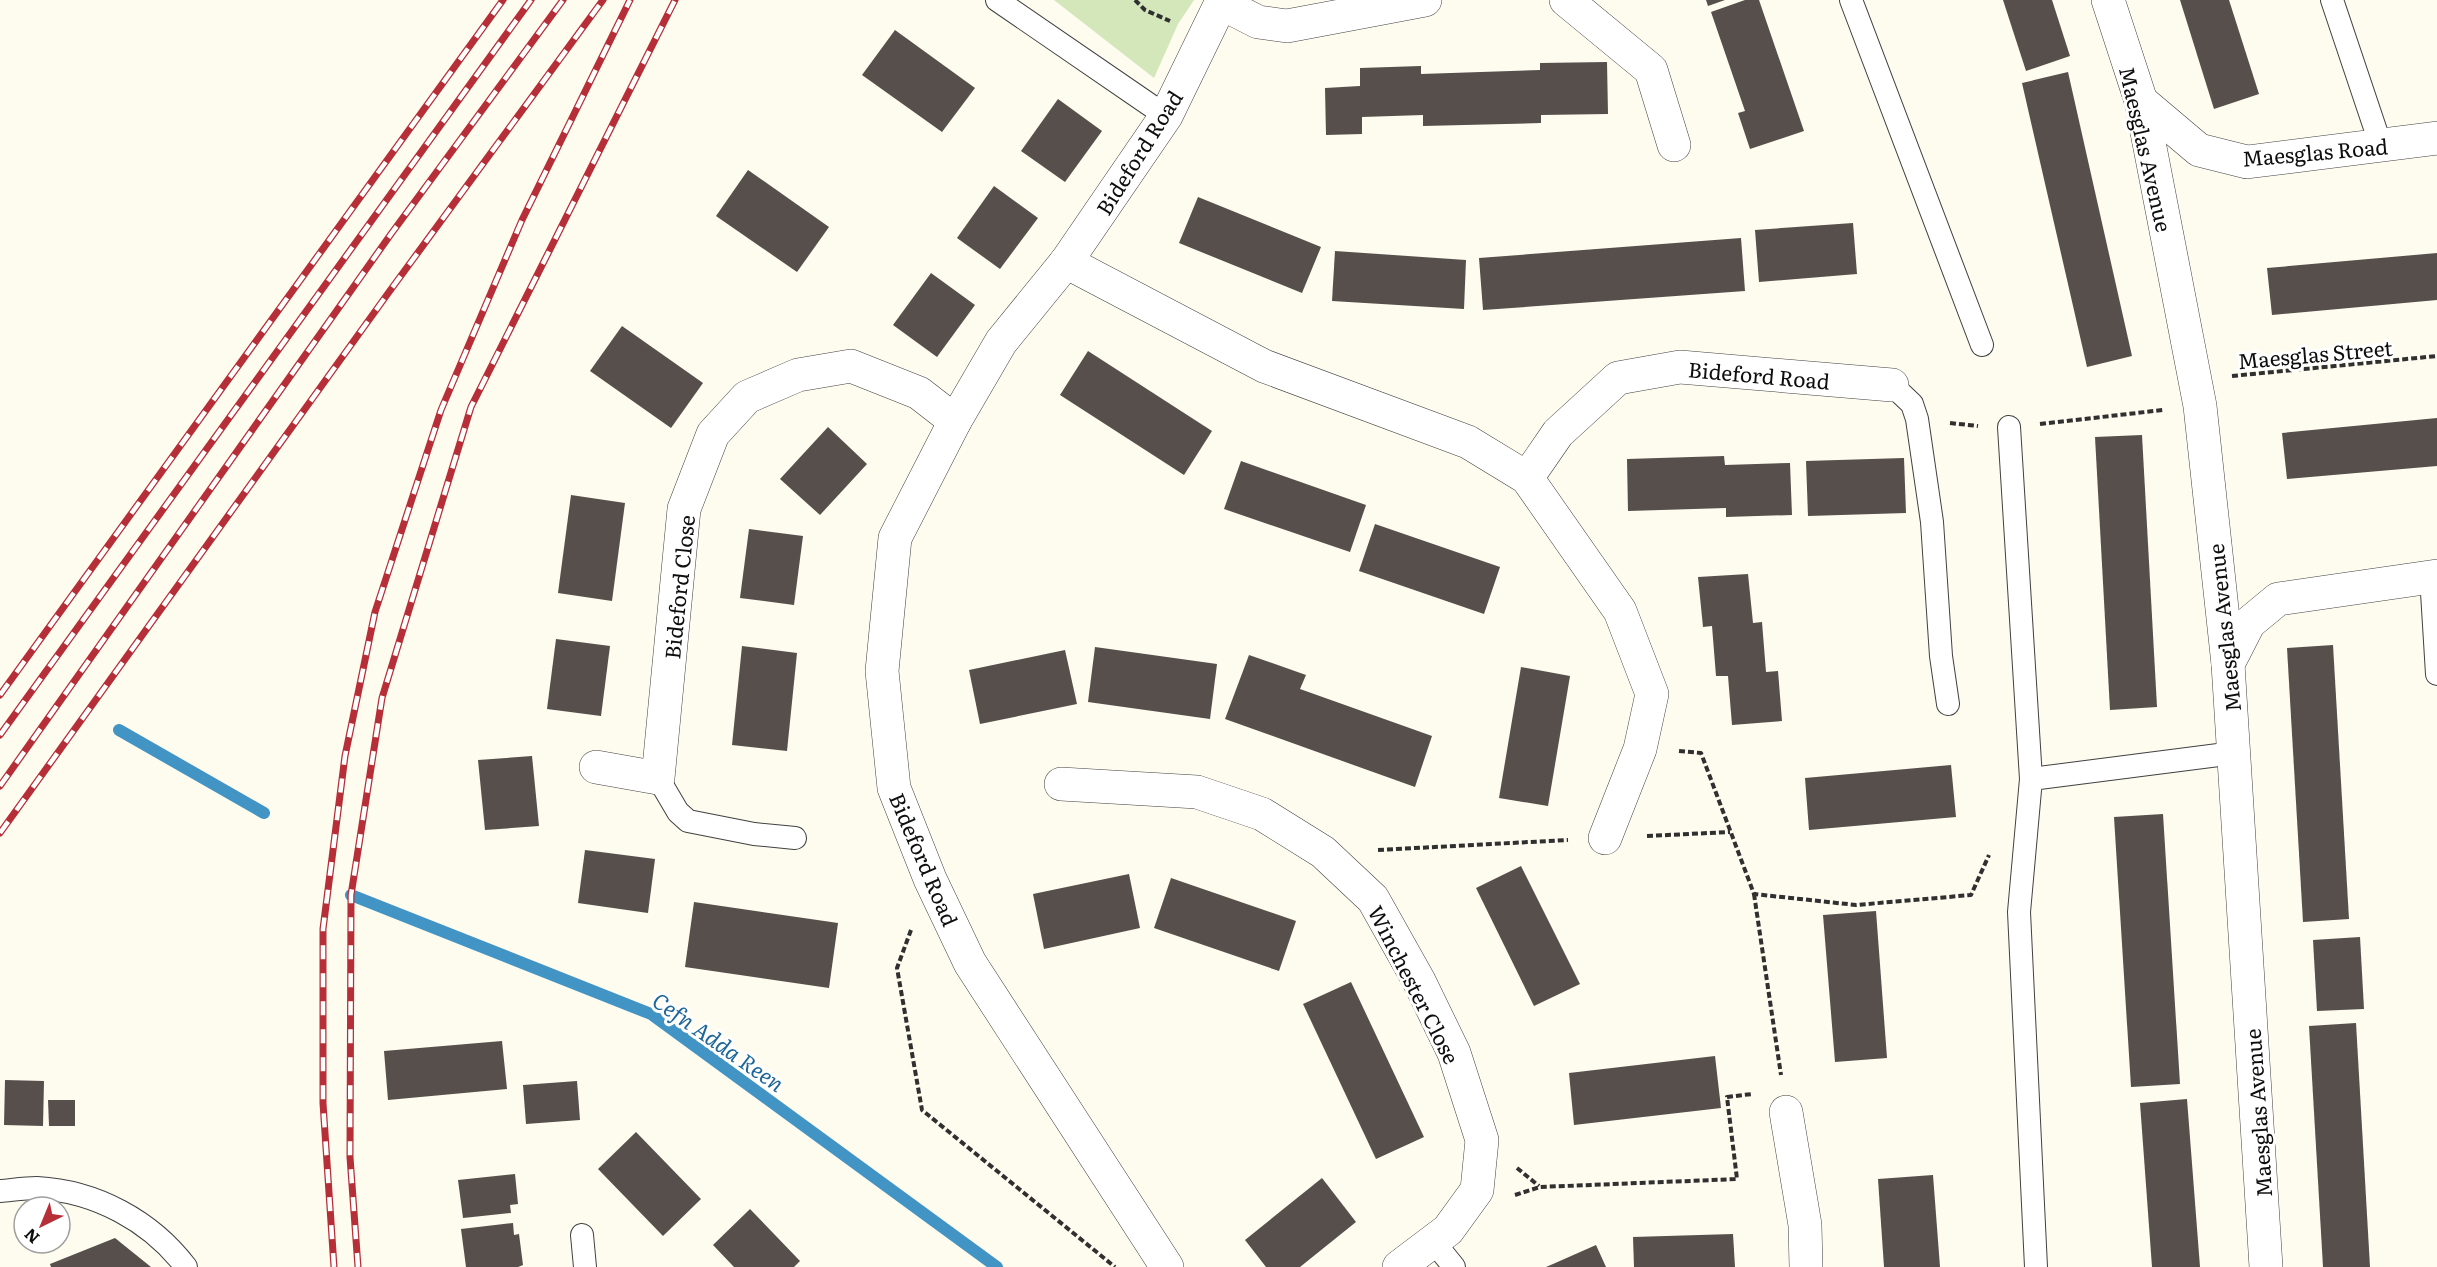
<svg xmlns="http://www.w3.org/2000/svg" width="2437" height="1267" font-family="Literata,serif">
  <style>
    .green { fill: #d3e7bb }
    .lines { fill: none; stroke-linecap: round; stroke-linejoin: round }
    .stream { stroke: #4294c5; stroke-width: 12 }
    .building { fill: #564f4b }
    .lane-casing { stroke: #414141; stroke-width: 24 }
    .street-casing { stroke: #414141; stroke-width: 34 }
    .path { stroke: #303030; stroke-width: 4; stroke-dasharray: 6 3; stroke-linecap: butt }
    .lane { stroke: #fff; stroke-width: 22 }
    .street { stroke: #fff; stroke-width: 33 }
    .rail-casing { stroke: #b62e37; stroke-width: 7 }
    .rail { stroke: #fff; stroke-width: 4.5; stroke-dasharray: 14; stroke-linecap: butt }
    .labels { text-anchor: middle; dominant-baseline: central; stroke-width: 6; stroke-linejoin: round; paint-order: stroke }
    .street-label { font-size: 21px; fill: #0e0e0e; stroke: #fff }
    .water-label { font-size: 22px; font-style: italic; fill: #1e6699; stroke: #fff }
  </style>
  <rect width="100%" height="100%" fill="#fefbef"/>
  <!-- green -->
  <path class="green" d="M1054 0H1194L1178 24 1154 78Z"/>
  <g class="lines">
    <!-- stream -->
    <g class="stream">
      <path d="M119 730 264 813"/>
      <path d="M351 895 651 1014 997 1267"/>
    </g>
  </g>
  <!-- building -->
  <g class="building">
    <path d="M1706 0H1725L1708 6Z"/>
    <path d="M1745 0H1759L1804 131 1750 149 1738 113 1745 111 1711 12Z"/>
    <path d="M2003 0H2052L2070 56 2026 71Z"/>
    <path d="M2180 0H2229L2259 94 2214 109Z"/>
    <path d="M895 30 975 88 942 132 862 75Z"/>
    <path d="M1607 62 1608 114 1541 115V123L1423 126V115L1362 117V134L1326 135 1325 88 1360 86V68L1421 66V74L1540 70V63Z"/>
    <path d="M2068 72 2132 356 2087 367 2022 83Z"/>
    <path d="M1058 99 1102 131 1065 182 1021 151Z"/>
    <path d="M748 170 829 227 797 272 716 216Z"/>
    <path d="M994 186 1038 218 1000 269 957 238Z"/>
    <path d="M1198 197 1321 247 1302 293 1179 243Z"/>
    <path d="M1853 223 1857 274 1759 282 1755 230Z"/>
    <path d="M1741 238 1745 291 1483 310 1479 258Z"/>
    <path d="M1335 251 1466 260 1464 309 1332 301Z"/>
    <path d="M2437 253V300L2272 315 2267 268Z"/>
    <path d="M931 273 975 305 937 357 893 325Z"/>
    <path d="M622 326 703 383 671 428 590 371Z"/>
    <path d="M1088 351 1212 431 1184 475 1060 395Z"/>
    <path d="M2437 418V466L2287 479 2282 433Z"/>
    <path d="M828 427 867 464 820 515 780 479Z"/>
    <path d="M2142 435 2157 707 2110 710 2095 437Z"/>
    <path d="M1724 456 1725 465 1790 463 1792 515 1726 517V508L1628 511 1627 459Z"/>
    <path d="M1904 458 1906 513 1808 516 1806 461Z"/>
    <path d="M1241 461 1366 505 1350 552 1224 509Z"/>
    <path d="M571 495 625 503 612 601 558 593Z"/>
    <path d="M1375 524 1500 567 1484 614 1359 571Z"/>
    <path d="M749 529 803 536 794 605 740 598Z"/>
    <path d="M1748 574 1753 623 1762 622 1766 672 1778 671 1782 721 1732 725 1728 676H1716L1712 626 1703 627 1698 577Z"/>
    <path d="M556 639 610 646 601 716 547 709Z"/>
    <path d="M2333 645 2349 919 2303 922 2287 648Z"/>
    <path d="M742 646 797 653 787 751 732 745Z"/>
    <path d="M1095 647 1217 664 1210 719 1088 702Z"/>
    <path d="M1065 650 1077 704 980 724 969 670Z"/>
    <path d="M1249 655 1306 675 1300 689 1432 736 1415 787 1225 719Z"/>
    <path d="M1521 667 1570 676 1548 806 1499 798Z"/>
    <path d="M532 756 539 826 485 830 478 760Z"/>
    <path d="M1951 765 1956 817 1809 830 1805 778Z"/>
    <path d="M2163 814 2180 1084 2131 1087 2114 817Z"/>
    <path d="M585 850 655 859 648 913 578 903Z"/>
    <path d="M1521 866 1580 984 1534 1006 1476 888Z"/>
    <path d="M1129 874 1140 928 1044 949 1033 894Z"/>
    <path d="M1171 878 1296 921 1279 971 1154 928Z"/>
    <path d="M694 902 838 923 829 988 685 967Z"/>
    <path d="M1876 911 1887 1058 1835 1062 1823 915Z"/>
    <path d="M2360 937 2364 1009 2317 1011 2313 940Z"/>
    <path d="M1351 982 1424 1137 1376 1159 1303 1004Z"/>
    <path d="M2356 1023 2370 1267H2323L2309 1026Z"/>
    <path d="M502 1041 507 1089 388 1100 384 1051Z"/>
    <path d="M1715 1056 1721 1108 1574 1125 1569 1073Z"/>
    <path d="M5 1080 44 1081 43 1126 4 1125Z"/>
    <path d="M577 1081 580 1120 526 1124 523 1085Z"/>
    <path d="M2187 1099 2200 1267H2152L2140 1103Z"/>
    <path d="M48 1100H75V1126H49Z"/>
    <path d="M636 1132 701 1199 663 1236 598 1169Z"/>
    <path d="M515 1174 518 1204 510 1205 511 1213 463 1218 458 1180Z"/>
    <path d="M1933 1175 1940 1267H1884L1878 1179Z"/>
    <path d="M1322 1178 1356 1222 1300 1267H1266L1245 1240Z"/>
    <path d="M750 1209 800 1261 794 1267H734L713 1245Z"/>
    <path d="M513 1223 514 1235 519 1234 523 1265 518 1267H466L461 1229Z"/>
    <path d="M1733 1234 1735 1267H1634L1633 1237Z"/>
    <path d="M115 1238 151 1267H51L50 1264Z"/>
    <path d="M1596 1245 1606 1267H1546L1553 1264Z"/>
  </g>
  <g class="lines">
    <!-- lane casing -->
    <g class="lane-casing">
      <g id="lane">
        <path d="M997 0 1166 116"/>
        <path d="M1851 0 1982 345"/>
        <path d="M2332 0 2381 146"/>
        <path d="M1892 385 1912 404 1917 419 1932 522 1941 656 1948 704"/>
        <path d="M2009 427 2031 779"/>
        <path d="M2431 576 2437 674"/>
        <path d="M658 778 678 812 688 821 754 834 795 838"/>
        <path d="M0 1191C12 1190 25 1188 37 1188 96 1191 151 1221 186 1267"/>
        <path d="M582 1235 585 1267"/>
        <path d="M1433 1241 1454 1267"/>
        <path d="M2036 1267 2019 912 2031 779 2234 753"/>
      </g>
    </g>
    <!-- street casing -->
    <g class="street-casing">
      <g id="street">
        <path d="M1566 0 1651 70 1674 145"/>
        <path d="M2108 0 2141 101 2200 406 2228 664 2266 1267"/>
        <path d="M2141 101 2199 150 2247 162 2437 138"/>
        <path d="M1066 262 1264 366 1468 442 1527 478 1558 433 1618 378 1680 367 1892 385"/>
        <path d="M1527 478 1620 611 1652 694 1640 749 1605 838"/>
        <path d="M2228 664 2249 623 2278 599 2437 576"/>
        <path d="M596 767 658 778 684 509 713 434 747 397 798 375 851 366 919 393 955 421"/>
        <path d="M1061 784 1197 792 1262 814 1323 852 1373 899 1419 981 1454 1053 1482 1140 1477 1190 1448 1230 1399 1267"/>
        <path d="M1786 1112 1805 1225 1806 1267"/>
        <path d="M1167 1267 970 963 930 879 894 788 882 671 895 538 955 421 1001 342 1066 262 1166 116 1221 3 1258 22 1287 26 1425 0"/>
      </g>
    </g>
    <!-- path -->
    <g class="path">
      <path d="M1135 0 1145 10 1170 21"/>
      <path d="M2232 376 2437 356"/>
      <path d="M1950 423 1978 426"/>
      <path d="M2040 424 2163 410"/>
      <path d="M1679 751 1701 753 1754 894 1856 905 1971 895 1989 855"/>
      <path d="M1647 836 1730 832"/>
      <path d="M1378 850 1568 840"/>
      <path d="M1754 894 1781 1075"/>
      <path d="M911 930 897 968 922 1110 1115 1267"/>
      <path d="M1517 1168 1539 1186"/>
      <path d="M1515 1195 1540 1187 1737 1179 1727 1097 1752 1094"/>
    </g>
    <!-- lane -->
    <use href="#lane" class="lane"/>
    <!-- street -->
    <use href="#street" class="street"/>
    <!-- rail casing -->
    <g class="rail-casing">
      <g id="rail">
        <path d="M0 695 503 0"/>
        <path d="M0 735 531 0"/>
        <path d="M0 786 391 234 563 0"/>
        <path d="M0 833 389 292 603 0"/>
        <path d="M334 1267 323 1103V929L345 756 375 612 441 410 522 220 630 0"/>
        <path d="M358 1267 350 1157 351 895 382 698 471 407 675 0"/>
      </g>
    </g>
    <!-- rail -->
    <use href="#rail" class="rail"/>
  </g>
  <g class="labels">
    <!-- street labels -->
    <g class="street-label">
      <text transform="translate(2147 149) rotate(77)">Maesglas Avenue</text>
      <text transform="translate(2315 151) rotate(-5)">Maesglas Road</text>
      <text transform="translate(1138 152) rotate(-58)">Bideford Road</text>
      <text transform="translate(2315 353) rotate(-5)">Maesglas Street</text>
      <text transform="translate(1759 374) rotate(5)">Bideford Road</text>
      <text transform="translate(678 587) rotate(-84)">Bideford Close</text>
      <text transform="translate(2223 628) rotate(-96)">Maesglas Avenue</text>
      <text transform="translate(925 859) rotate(67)">Bideford Road</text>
      <text transform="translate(1415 984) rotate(63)">Winchester Close</text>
      <text transform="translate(2257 1113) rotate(-94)">Maesglas Avenue</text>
    </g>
    <!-- water labels -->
    <g class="water-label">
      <text transform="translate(719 1041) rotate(35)">Cefn Adda Reen</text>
    </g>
  </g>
  <!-- north arrow -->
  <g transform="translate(42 1225) rotate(223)"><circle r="28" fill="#ffffff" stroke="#9f9f9f" stroke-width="1.5"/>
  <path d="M0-4.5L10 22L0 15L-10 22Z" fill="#b62e37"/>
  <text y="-9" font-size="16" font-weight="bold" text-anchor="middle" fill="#0e0e0e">N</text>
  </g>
</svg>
